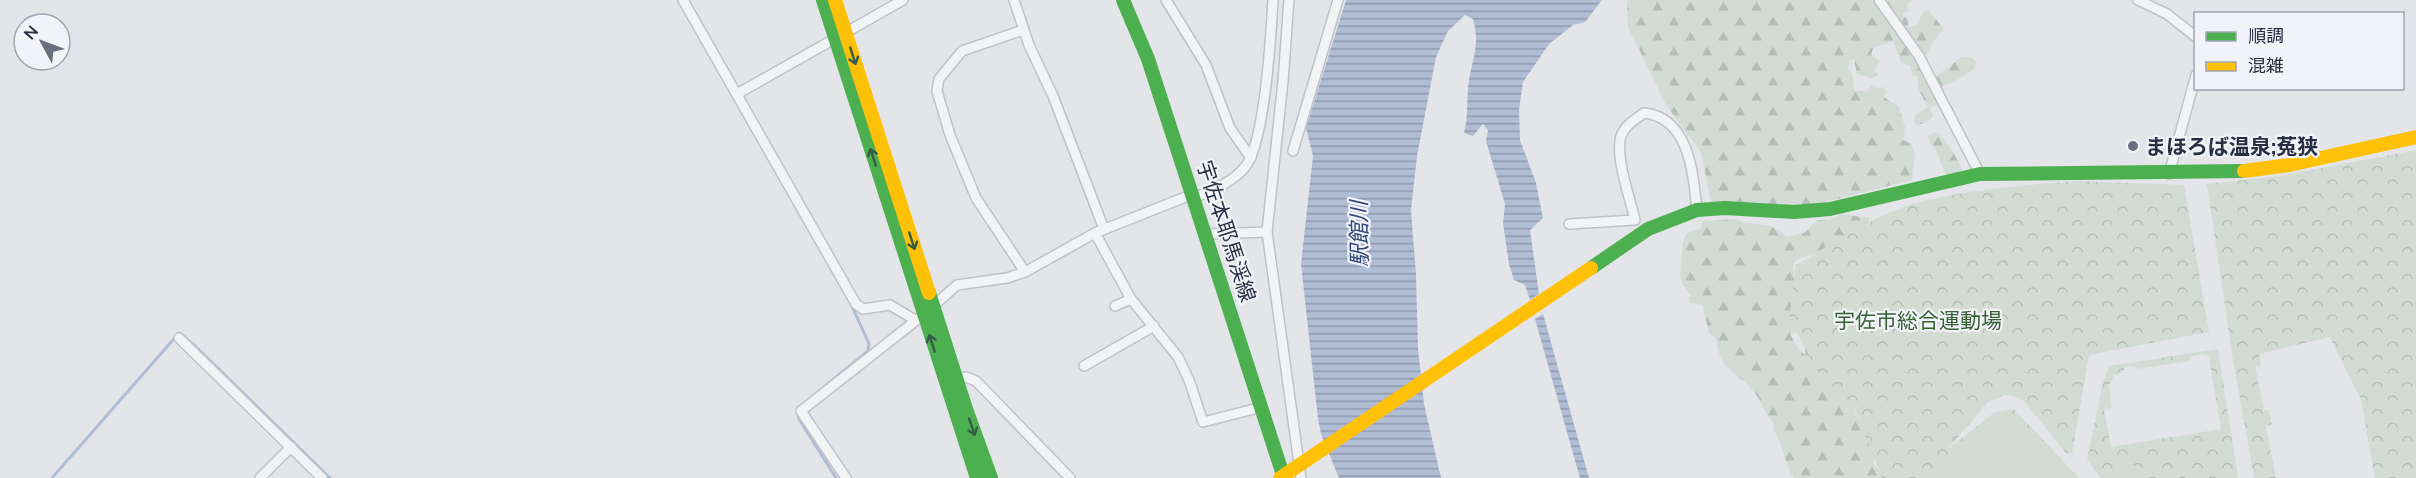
<svg xmlns="http://www.w3.org/2000/svg" width="2416" height="478" font-family="Mulish,'Noto Sans JP',sans-serif">
  <style>
    .forest { fill: url(#forest-firs) }
    .park { fill: url(#park-crowns); fill-rule: evenodd }
    .pitch { fill: #d2dcd4 }
    .water { fill: url(#water-rules) }
    .lines { fill: none; stroke-linecap: round; stroke-linejoin: round }
    .stream { stroke: #b0bdd5; stroke-width: 3 }
    .street-casing { stroke: #c0c2c7; stroke-width: 12 }
    .street { stroke: #f2f3f5; stroke-width: 9 }
    .fast { stroke: #4caf50; stroke-width: 14 }
    .slow { stroke: #ffc107; stroke-width: 14 }
    .fast-bridge { stroke: #4caf50; stroke-width: 14 }
    .slow-bridge { stroke: #ffc107; stroke-width: 14 }
    .oneway { stroke: #355c48 }
    .poi-dot { fill: #696f7d; stroke: #f1f3f8; stroke-width: 2 }
    .labels { text-anchor: middle; dominant-baseline: central; stroke-width: 4.5; stroke-linejoin: round; paint-order: stroke }
    .poi-label { font-size: 21px; font-weight: bold; fill: #282f43; stroke: #f1f3f8; text-anchor: start }
    .street-label { font-size: 21px; fill: #282f43; stroke: #f1f3f8 }
    .park-label { font-size: 21px; fill: #376035; stroke: #f1f3f8 }
    .water-label { font-size: 22px; font-style: italic; fill: #30477a; stroke: #f1f3f8 }
  </style>
  <defs>
    <pattern id="forest-firs" width="22" height="20" patternUnits="userSpaceOnUse" patternTransform="scale(1.5)"><rect width="22" height="20" fill="#d2dcd4"/><path d="M5 1l3.5 6h-7zM16 11l3.5 6h-7z" fill="#b4bdb7"/></pattern>
    <pattern id="park-crowns" width="20" height="18" patternUnits="userSpaceOnUse" patternTransform="scale(1.5)"><rect width="20" height="18" fill="#d2dcd4"/><path d="M2 6a3 3 0 1 1 6 0M12 15a3 3 0 1 1 6 0" fill="none" stroke="#b4bdb7"/></pattern>
    <pattern id="water-rules" width="6" height="5" patternUnits="userSpaceOnUse" patternTransform="scale(1.5)"><rect width="6" height="5" fill="#b0bdd5"/><path d="M0 2.5h6" fill="none" stroke="#8f9aae"/></pattern>
  </defs>
  <rect width="100%" height="100%" fill="#e3e5e9"/>
  <!-- forest -->
  <g class="forest">
    <path d="M1627 0H1914L1907 5 1909 11 1901 14 1908 19V28L1917 24 1924 11H1929L1944 29 1933 42 1925 59 1935 77 1962 57H1971L1976 62 1975 68 1953 83 1938 87 1943 101 1938 106 1930 107 1933 116 1926 123 1917 125 1914 121 1915 115 1928 107 1919 90 1917 77 1912 75 1910 66 1901 62 1893 41 1873 48 1871 55 1880 61 1874 71 1878 74 1877 76 1870 78 1857 74 1854 59 1850 60 1848 67 1853 76 1854 91H1864L1866 93 1872 85 1879 88 1883 87 1887 92 1884 97 1899 107 1905 127 1903 140 1912 144 1915 153 1912 180 1822 203 1785 207 1711 202 1701 152 1666 105 1628 27Z"/>
    <path d="M1938 132C1945 139 1958 159 1962 169L1959 174 1951 176 1945 173 1935 148 1931 145 1928 135Z"/>
    <path d="M1842 214 1869 218V229L1877 240 1867 247 1858 248 1853 254 1842 259 1839 263 1824 269 1820 265 1817 253C1803 258 1788 257 1795 277 1803 280 1807 277 1812 287L1801 296C1806 304 1804 309 1800 318L1802 325 1800 331 1790 334 1799 350 1806 355 1804 345 1813 340 1814 335 1809 327 1815 325 1818 327 1821 323 1834 325 1835 339 1839 347 1848 351 1850 350 1853 360 1851 365 1839 371 1835 387 1848 400 1867 432C1878 426 1882 427 1890 435L1895 432 1900 433 1902 429H1909L1913 434 1904 451 1891 445 1883 450 1875 451 1873 463 1885 478H1794C1785 467 1783 443 1773 429L1774 423C1766 415 1764 408 1759 399 1742 371 1720 376 1716 338L1709 333 1702 305 1691 303 1689 298 1691 296C1677 278 1680 274 1682 255 1683 240 1683 229 1701 229V224L1703 221 1738 219 1742 222 1770 226 1779 230 1786 237 1804 233 1818 220H1829Z"/>
  </g>
  <!-- park -->
  <g class="park">
    <path d="M2416 150V478H2375L2361 400 2330 337 2259 354 2261 365 2255 366 2264 410H2269L2272 425 2266 426 2276 478H2254L2232 354 2207 184 2281 176Z"/>
    <path d="M2077 181 2184 185 2209 332 2089 355 2072 453H2066L2023 400 2017 397 2004 395 1988 402 1947 450 1929 464 1995 412 2014 409 2079 478H1882L1856 411 1819 374 1789 318 1796 265C1830 245 1872 217 1909 205 1964 189 2020 186 2077 181Z"/>
    <path d="M2218 349 2238 478H2101L2087 460 2102 387 2109 366ZM2203 354 2207 355 2209 358 2221 429 2111 447 2104 409 2112 408 2109 385 2114 375 2123 372 2125 367 2134 366 2138 369 2189 361 2192 356Z"/>
  </g>
  <!-- pitch -->
  <g class="pitch">
    <path d="M2004 416H2013L2070 478H1933Z"/>
    <path d="M2125 457 2145 478H2113L2108 472Z"/>
  </g>
  <!-- water -->
  <g class="water">
    <path d="M1346 0H1602L1585 22 1573 25 1549 44 1523 82 1519 110 1520 140 1536 183 1543 218 1530 230 1539 294 1530 300 1525 285 1514 280 1509 264 1503 223 1505 204 1486 141 1488 130 1483 124 1473 136 1464 133C1469 115 1466 98 1469 80 1473 57 1480 44 1473 19L1465 15 1448 31 1436 57 1417 156 1411 210 1416 275 1418 349 1424 404 1441 478H1339L1321 434 1318 419 1301 264 1313 156 1306 128Z"/>
    <path d="M1543 314 1589 478H1580L1535 319Z"/>
  </g>
  <g class="lines">
    <!-- stream -->
    <g class="stream">
      <path d="M824 387 868 351 869 344 851 304"/>
      <path d="M798 413 799 419 836 478"/>
      <path d="M52 478 179 333 194 345 330 478"/>
    </g>
    <!-- street casing -->
    <g class="street-casing">
      <g id="street">
        <path d="M683 0 856 304 863 309 890 305 915 320"/>
        <path d="M1014 0 1029 45 1053 96 1104 229"/>
        <path d="M1166 0 1206 65 1230 128 1251 158"/>
        <path d="M1289 0 1283 81 1267 232 1301 478"/>
        <path d="M1879 0 1919 56 1980 174"/>
        <path d="M2138 0 2167 14 2196 37"/>
        <path d="M1023 30 962 51 939 79 937 91 950 135 976 198 1025 272"/>
        <path d="M737 94 903 0"/>
        <path d="M1293 151 1338 0"/>
        <path d="M2169 174 2196 75"/>
        <path d="M1194 198C1212 190 1232 183 1245 167 1265 143 1271 35 1273 0"/>
        <path d="M1569 224 1635 220C1630 198 1617 163 1620 141 1621 128 1634 120 1644 113 1690 118 1693 174 1697 210"/>
        <path d="M1095 233 1131 299 1178 357 1189 380 1203 422 1262 407"/>
        <path d="M1206 234 1267 232"/>
        <path d="M1115 306 1131 299"/>
        <path d="M179 338 322 478"/>
        <path d="M1084 366 1154 326"/>
        <path d="M953 380 966 377 976 381 1070 478"/>
        <path d="M260 478 291 447"/>
        <path d="M846 478 801 411 923 315 957 285 1007 278 1025 272 1095 233 1193 194"/>
      </g>
    </g>
    <!-- street -->
    <use href="#street" class="street"/>
    <!-- fast -->
    <g class="fast">
      <path d="M823 0 977 478"/>
      <path d="M1123 0 1148 59 1284 478"/>
      <path d="M1697 210 1725 208 1794 212 1830 209 1980 174 2244 171"/>
      <path d="M929 293 966 409 991 478"/>
    </g>
    <!-- slow -->
    <g class="slow">
      <path d="M835 0 929 293"/>
      <path d="M2244 171 2289 165 2416 137"/>
    </g>
    <!-- fast-bridge -->
    <path class="fast-bridge" d="M1591 268 1648 229 1697 210"/>
    <!-- slow-bridge -->
    <path class="slow-bridge" d="M1280 478 1591 268"/>
  </g>
  <!-- one-way arrows -->
  <defs><path id="oneway-shaft" d="M-6 0H5M1.5-3L5.5 0L1.5 3" fill="none" stroke-width="1.6" stroke-linecap="round" stroke-linejoin="round" transform="scale(1.5)"/></defs>
  <g class="oneway">
    <use href="#oneway-shaft" transform="translate(853 56) rotate(72)"/>
    <use href="#oneway-shaft" transform="translate(873 157) rotate(-108)"/>
    <use href="#oneway-shaft" transform="translate(912 241) rotate(72)"/>
    <use href="#oneway-shaft" transform="translate(932 343) rotate(-108)"/>
    <use href="#oneway-shaft" transform="translate(972 427) rotate(71)"/>
  </g>
  <!-- markers -->
  <circle class="poi-dot" cx="2133" cy="146" r="6"/>
  <g class="labels">
    <!-- poi labels -->
    <g class="poi-label">
      <text x="2145" y="146">まほろば温泉;菟狭</text>
    </g>
    <!-- street labels -->
    <g class="street-label">
      <text transform="translate(1227 231) rotate(72)">宇佐本耶馬渓線</text>
    </g>
    <!-- park labels -->
    <g class="park-label">
      <text x="1918" y="320">宇佐市総合運動場</text>
    </g>
    <!-- water labels -->
    <g class="water-label">
      <text transform="translate(1359 234) rotate(-91)">駅館川</text>
    </g>
  </g>
  <!-- legend -->
  <rect x="2194" y="12" width="210" height="78" fill="#f1f3f8" stroke="#a1a5b0" stroke-width="1.5"/>
  <rect x="2206" y="32" width="30" height="9" fill="#4caf50" stroke="#a1a5b0" stroke-width="1.5"/>
  <text x="2248" y="42" font-size="18" fill="#282f43">順調</text>
  <rect x="2206" y="62" width="30" height="9" fill="#ffc107" stroke="#a1a5b0" stroke-width="1.5"/>
  <text x="2248" y="72" font-size="18" fill="#282f43">混雑</text>
  <!-- north arrow -->
  <g transform="translate(42 42) rotate(311)"><circle r="28" fill="#f1f3f8" stroke="#a1a5b0" stroke-width="1.5"/>
  <path d="M0-4.5L10 22L0 15L-10 22Z" fill="#696f7d"/>
  <text y="-9" font-size="16" font-weight="bold" text-anchor="middle" fill="#282f43">N</text>
  </g>
</svg>
